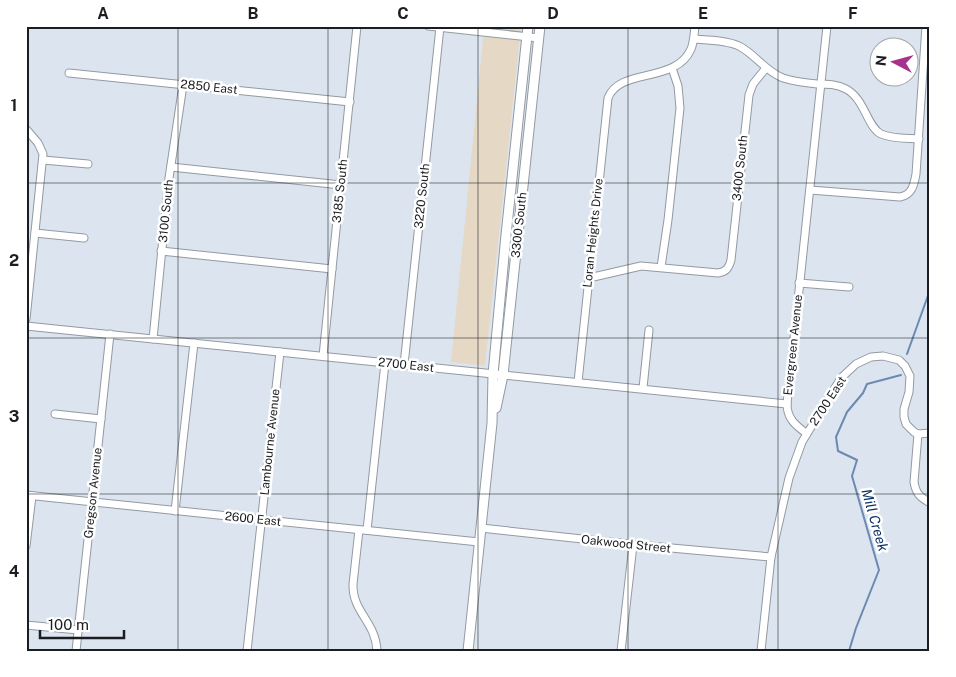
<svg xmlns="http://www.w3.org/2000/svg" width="956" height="677" font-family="'Public Sans',sans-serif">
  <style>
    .commercial { fill: #e5d8c4 }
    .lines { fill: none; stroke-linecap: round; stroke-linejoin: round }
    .stream { stroke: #6d89b1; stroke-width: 2 }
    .minor-casing { stroke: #929aa3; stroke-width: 9 }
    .major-casing { stroke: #929aa3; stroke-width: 11 }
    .minor { stroke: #fff; stroke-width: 7 }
    .major { stroke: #fff; stroke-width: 9 }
    .grid { fill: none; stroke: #1a1d21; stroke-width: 1; stroke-opacity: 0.55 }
    .labels { text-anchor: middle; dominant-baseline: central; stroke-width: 5; stroke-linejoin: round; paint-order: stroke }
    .street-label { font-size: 12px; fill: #1a1d21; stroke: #fff }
    .water-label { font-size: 14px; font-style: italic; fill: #0e3467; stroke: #fff }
    .neatline { fill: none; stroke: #1a1d21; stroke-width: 2 }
    .grid-label { font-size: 16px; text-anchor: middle; font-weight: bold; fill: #1a1d21 }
  </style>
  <rect width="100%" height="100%" fill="#dce5ef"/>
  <!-- commercial -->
  <path class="commercial" d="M471 26H521L485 366 451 362 484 29Z"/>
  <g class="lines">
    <!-- stream -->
    <g class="stream">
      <path d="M907 354 930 290"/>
      <path d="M849 651 856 628 879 570 852 476 857 460 838 451 836 437 847 412 863 393 867 384 901 375"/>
    </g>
    <!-- minor casing -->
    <g class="minor-casing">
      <g id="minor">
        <path d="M428 26 539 38"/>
        <path d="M694 39C708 40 726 40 739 46 755 54 765 71 783 78 793 81 806 83 817 84 827 84 837 84 846 89 865 99 867 127 881 134 892 139 907 138 919 139"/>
        <path d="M69 73 350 102"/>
        <path d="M26 129 38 143 43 154 26 319"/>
        <path d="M43 160 88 164"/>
        <path d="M171 167 341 185"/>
        <path d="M810 190 900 197C912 195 914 185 916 174L926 26"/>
        <path d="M35 233 84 238"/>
        <path d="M161 251 332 269"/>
        <path d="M661 267 668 220 680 108 678 86 672 68"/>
        <path d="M589 278 641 266 718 273C726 272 729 268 731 260L749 95 753 84 766 68"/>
        <path d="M799 283 849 287"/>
        <path d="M26 326 787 404"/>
        <path d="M153 339 169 178 183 85"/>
        <path d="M323 356 357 26"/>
        <path d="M404 365 440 27"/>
        <path d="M578 382 608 98C620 67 676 84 691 49 694 42 694 34 695 26"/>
        <path d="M643 388 649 330"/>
        <path d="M55 414 101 419"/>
        <path d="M806 433C795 425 787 418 787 404L827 26"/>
        <path d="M918 434 914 482C916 494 920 497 930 503"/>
        <path d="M26 495 479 542"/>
        <path d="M175 511 194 343"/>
        <path d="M481 528 638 545 771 557"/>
        <path d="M359 530 353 584C352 612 376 622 377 651"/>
        <path d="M367 530 385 363"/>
        <path d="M26 546 32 496"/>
        <path d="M26 625 78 630"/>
        <path d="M76 651 110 334"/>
        <path d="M247 651 280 352"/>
        <path d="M621 651 633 545"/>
        <path d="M761 651 771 557 789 478 802 442 841 378 856 364 871 357 883 356 899 360 905 366 910 376 909 392 904 409V417L906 424 914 432 918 434 930 433"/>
      </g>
    </g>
    <!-- major casing -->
    <g class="major-casing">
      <g id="major">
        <path d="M496 408 503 375 540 26"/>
        <path d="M468 651 492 423 493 374 506 235 528 26"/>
      </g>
    </g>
    <!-- minor -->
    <use href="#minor" class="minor"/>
    <!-- major -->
    <use href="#major" class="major"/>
  </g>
  <!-- grid -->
  <path class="grid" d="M178 26V651M328 26V651M478 26V651M628 26V651M778 26V651M26 183H930M26 338H930M26 494H930"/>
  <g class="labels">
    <!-- street labels -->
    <g class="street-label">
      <text transform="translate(209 87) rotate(6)">2850 East</text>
      <text transform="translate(740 168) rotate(-84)">3400 South</text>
      <text transform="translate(340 191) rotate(-84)">3185 South</text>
      <text transform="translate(422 196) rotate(-84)">3220 South</text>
      <text transform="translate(166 211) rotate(-84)">3100 South</text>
      <text transform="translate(519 225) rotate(-84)">3300 South</text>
      <text transform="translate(593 233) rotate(-84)">Loran Heights Drive</text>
      <text transform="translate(793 345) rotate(-84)">Evergreen Avenue</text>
      <text transform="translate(406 365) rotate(6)">2700 East</text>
      <text transform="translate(828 401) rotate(-57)">2700 East</text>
      <text transform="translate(270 442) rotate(-84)">Lambourne Avenue</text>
      <text transform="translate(93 493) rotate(-84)">Gregson Avenue</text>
      <text transform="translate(253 519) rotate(6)">2600 East</text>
      <text transform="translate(626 544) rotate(6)">Oakwood Street</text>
    </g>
    <!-- water labels -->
    <g class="water-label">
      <text transform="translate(875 520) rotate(74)">Mill Creek</text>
    </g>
  </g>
  <!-- border -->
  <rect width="956" height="677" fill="none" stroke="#ffffff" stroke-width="55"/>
  <!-- north arrow -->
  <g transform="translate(894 62) rotate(276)"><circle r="24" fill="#ffffff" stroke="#a3a5a6"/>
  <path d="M0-4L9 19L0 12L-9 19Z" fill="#a6328c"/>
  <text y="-8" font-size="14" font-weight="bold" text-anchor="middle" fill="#1a1d21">N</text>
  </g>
  <!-- scale -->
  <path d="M40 630v8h84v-8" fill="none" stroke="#1a1d21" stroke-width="2.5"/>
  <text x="48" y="630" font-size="15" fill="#1a1d21" stroke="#ffffff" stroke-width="4" paint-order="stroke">100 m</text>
  <rect x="28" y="28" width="900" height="622" class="neatline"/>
  <g class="grid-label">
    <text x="103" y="19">A</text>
    <text x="253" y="19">B</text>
    <text x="403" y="19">C</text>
    <text x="553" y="19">D</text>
    <text x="703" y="19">E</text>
    <text x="853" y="19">F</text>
    <text x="14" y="111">1</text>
    <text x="14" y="266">2</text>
    <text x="14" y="422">3</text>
    <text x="14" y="577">4</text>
  </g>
</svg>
